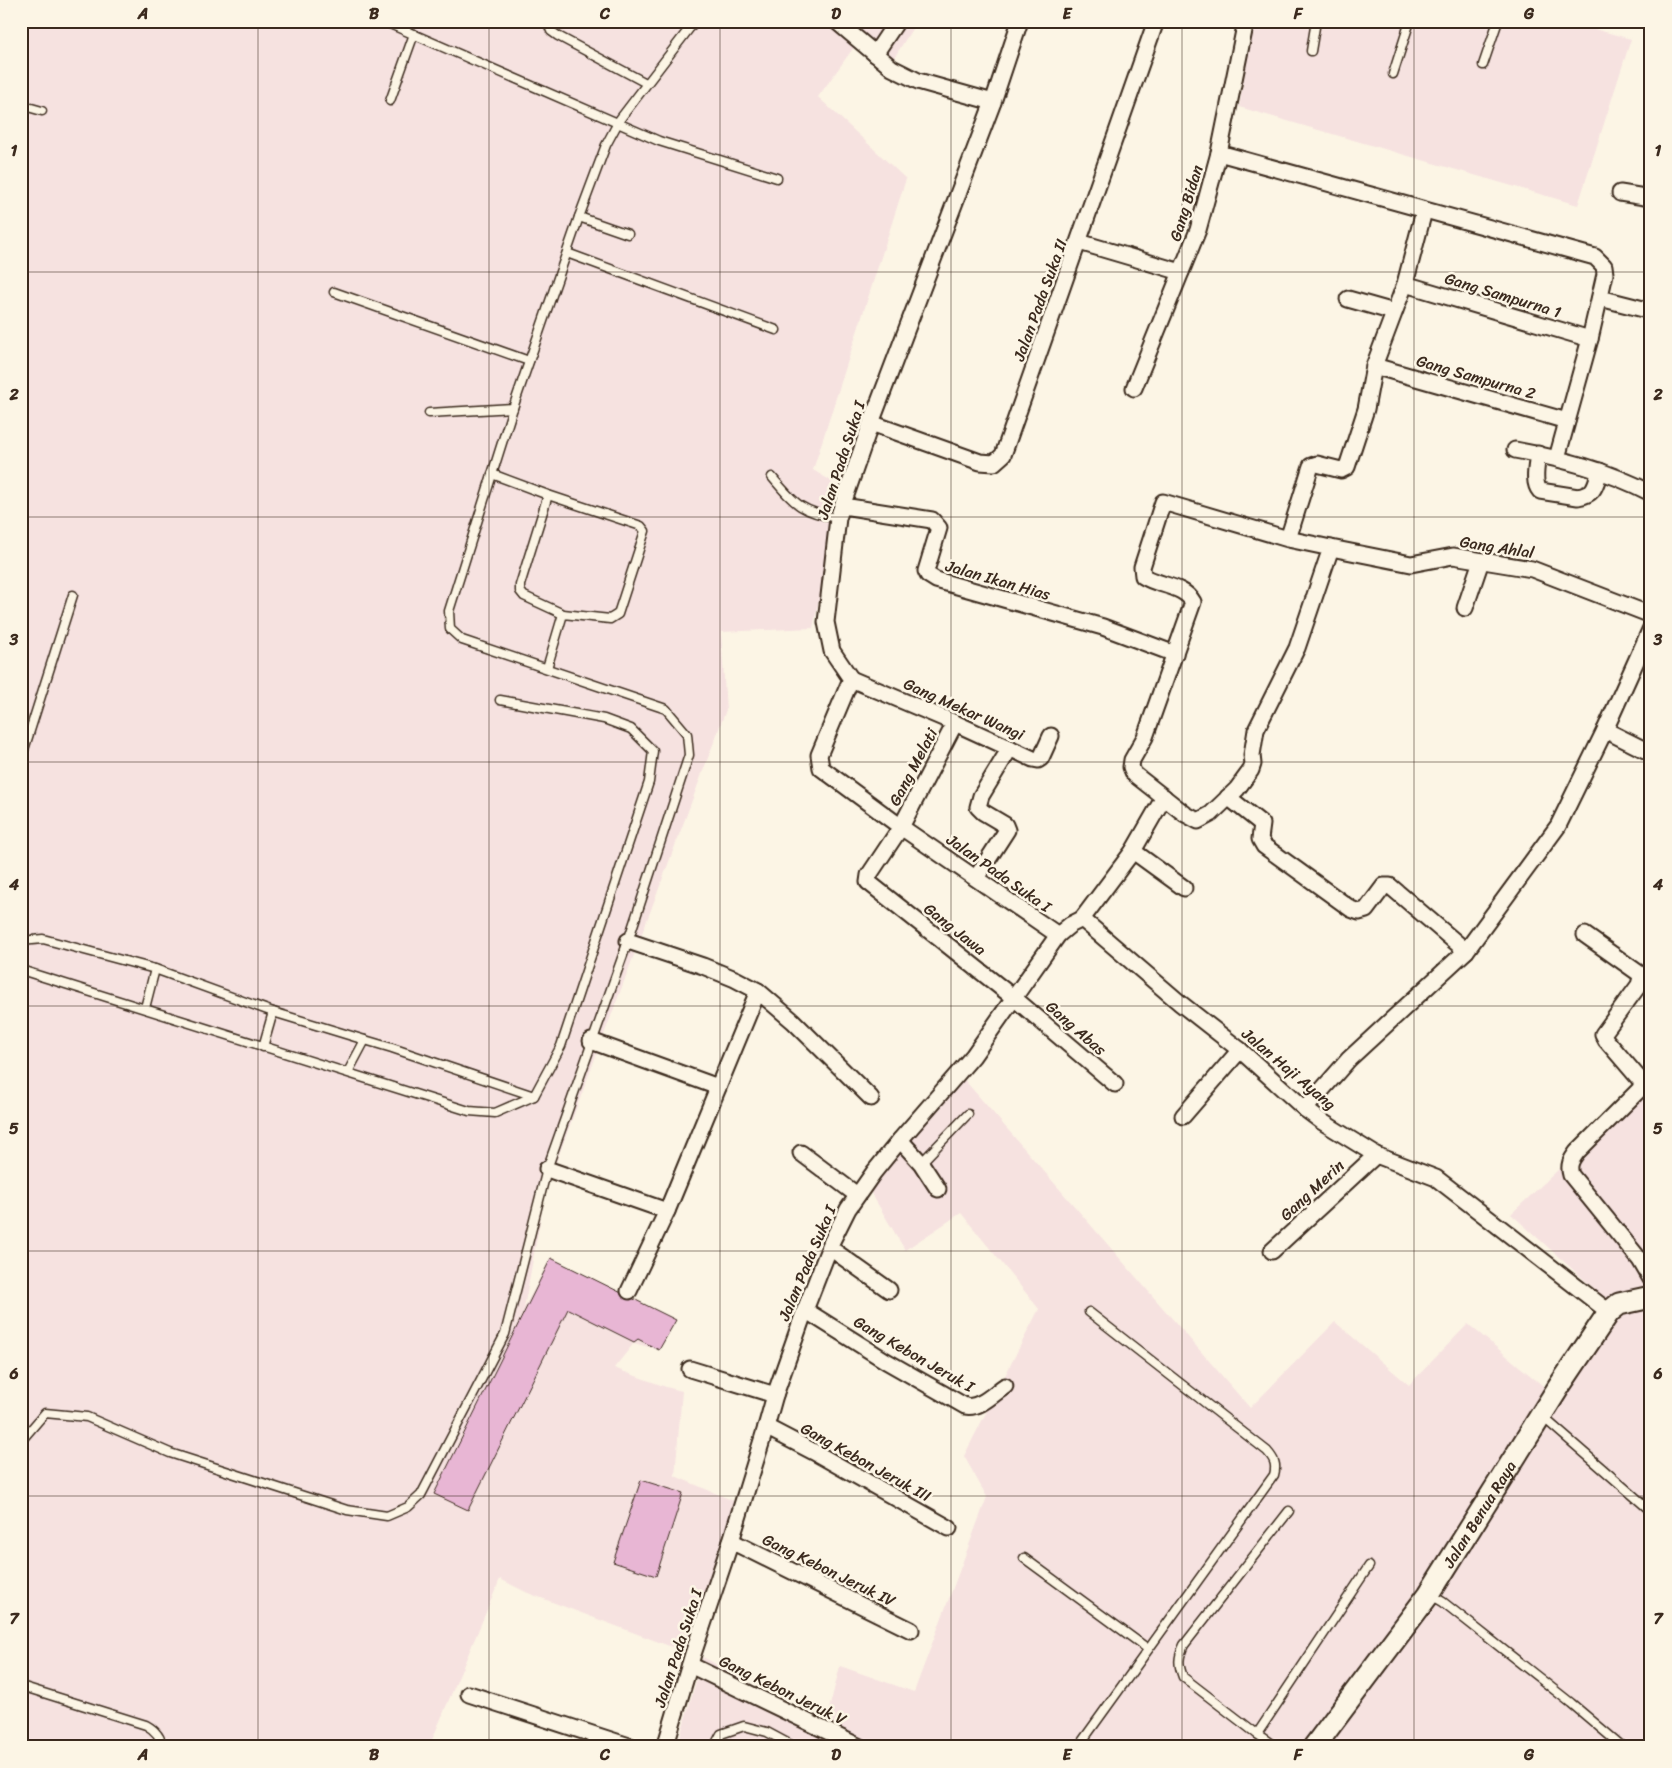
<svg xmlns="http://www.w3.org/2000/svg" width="1672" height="1768" font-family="Sriracha,sans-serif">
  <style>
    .built { fill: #f6e2e0 }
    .building { fill: #e8b6d4; stroke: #3b2a1e }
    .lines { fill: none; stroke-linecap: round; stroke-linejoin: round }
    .lane-casing { stroke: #3b2a1e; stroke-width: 11 }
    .street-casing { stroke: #3b2a1e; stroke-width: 19 }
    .secondary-casing { stroke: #3b2a1e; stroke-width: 25 }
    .lane { stroke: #fcf5e5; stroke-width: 8 }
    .street { stroke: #fcf5e5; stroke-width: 15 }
    .secondary { stroke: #fcf5e5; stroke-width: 21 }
    .grid { fill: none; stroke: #3b2a1e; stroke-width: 1; stroke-opacity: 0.55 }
    .labels { text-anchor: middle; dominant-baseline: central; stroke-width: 5; stroke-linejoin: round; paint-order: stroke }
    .street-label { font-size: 16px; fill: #3b2a1e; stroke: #fcf5e5 }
    .neatline { fill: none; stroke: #3b2a1e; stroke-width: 2 }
    .grid-label { font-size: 16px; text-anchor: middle; font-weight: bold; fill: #3b2a1e }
  </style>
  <rect width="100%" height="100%" fill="#fcf5e5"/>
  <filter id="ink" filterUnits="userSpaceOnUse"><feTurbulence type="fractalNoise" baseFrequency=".02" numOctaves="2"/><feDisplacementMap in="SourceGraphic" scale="10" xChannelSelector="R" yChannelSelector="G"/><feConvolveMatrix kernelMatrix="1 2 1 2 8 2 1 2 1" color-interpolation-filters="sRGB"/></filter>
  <g filter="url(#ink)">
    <!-- built -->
    <g class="built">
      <path d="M21 21H917L889 66 857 43 818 97 906 179 813 470 843 488 813 628 721 632 726 710 546 1189 524 1308 551 1258 676 1320 659 1350 634 1343 614 1368 666 1387 682 1391 675 1476 736 1502 688 1653 528 1593 500 1579 429 1747H21Z"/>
      <path d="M1254 21H1588L1587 27 1631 39 1578 205 1239 107Z"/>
      <path d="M961 1076 1250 1408 1335 1322 1409 1385 1468 1324 1548 1390 1609 1302 1511 1214 1642 1091 1651 1098V1747H677L703 1657 825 1725 840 1666 914 1692 987 1497 964 1456 1039 1309 961 1213 905 1250 867 1186Z"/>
    </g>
    <!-- building -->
    <g class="building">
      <path d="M551 1258 676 1320 659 1350 638 1339 634 1342 568 1309 468 1510 434 1494Z"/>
      <path d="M641 1480 683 1493 656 1576 613 1562Z"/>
    </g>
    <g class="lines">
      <!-- lane casing -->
      <g class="lane-casing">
        <g id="lane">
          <path d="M383 21 659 141 777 178"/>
          <path d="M547 21 551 31 558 36 646 83"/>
          <path d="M1311 51 1316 21"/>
          <path d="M1483 65 1498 21"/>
          <path d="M1393 74 1410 21"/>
          <path d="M390 101 414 34"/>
          <path d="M21 105 42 111"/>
          <path d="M579 217 628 234"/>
          <path d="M567 253 776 330"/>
          <path d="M334 292 529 361"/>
          <path d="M429 413 513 408"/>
          <path d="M492 474 548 495 641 526 645 531 618 614 610 619 563 614 547 668"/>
          <path d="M772 477C795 504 801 512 838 518"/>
          <path d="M548 495 520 585V591L524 596 563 614"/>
          <path d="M21 759 73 595"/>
          <path d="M21 941 43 939 155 969 273 1012 263 1047"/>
          <path d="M21 970 469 1111 495 1113 534 1096 561 1046 649 782 653 751 631 729 604 719 500 700"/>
          <path d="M145 1008 155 969"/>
          <path d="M273 1012 365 1040"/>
          <path d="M348 1072 365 1040 392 1048 534 1096"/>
          <path d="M921 1163 968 1114"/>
          <path d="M1543 1417 1651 1511"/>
          <path d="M21 1441 45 1413 87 1417 170 1453 347 1510 387 1516 408 1507 421 1495 505 1334 547 1169 628 941 689 755 687 734 666 709 462 640 450 629 449 611 513 408 579 217 606 145 620 119 695 21"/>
          <path d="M1024 1558 1148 1649"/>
          <path d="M1431 1595 1443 1602 1571 1703 1623 1747"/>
          <path d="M21 1686 146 1725C155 1730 161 1736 162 1747"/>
          <path d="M1257 1734 1369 1566"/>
          <path d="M714 1747 721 1734 744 1726 767 1732 795 1747"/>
          <path d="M1078 1747 1274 1475C1277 1464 1274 1459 1267 1451L1089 1312"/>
          <path d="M1276 1747 1257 1734 1183 1677C1178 1664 1178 1658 1184 1645L1289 1511"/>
        </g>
      </g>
      <!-- street casing -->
      <g class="street-casing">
        <g id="street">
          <path d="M836 21 892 68 918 81 993 102"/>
          <path d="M1020 21 993 102 871 423 838 518 826 622 832 651 851 679 819 755 821 768 901 827 1058 935"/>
          <path d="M875 54 897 21"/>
          <path d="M1219 153 1595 257 1604 266 1605 274 1590 339 1557 458"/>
          <path d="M1620 193 1651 198"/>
          <path d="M1079 242 1181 272"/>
          <path d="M1405 284 1590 339"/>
          <path d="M1600 298 1651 311"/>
          <path d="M1348 299 1394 312"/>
          <path d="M1374 366 1567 421"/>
          <path d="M1134 388 1198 230 1219 153 1246 21"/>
          <path d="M871 423 980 462 994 463 1003 455 1156 21"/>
          <path d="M1515 450C1564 459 1606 470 1651 493"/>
          <path d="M1538 454C1537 465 1532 482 1540 491L1578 497C1595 494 1595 486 1600 471"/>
          <path d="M843 506 932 520 939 528 926 571 928 575 936 580 1103 627 1175 654"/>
          <path d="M1288 539 1163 502 1142 567 1143 576C1158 586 1184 585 1193 602L1145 737 1132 760 1131 767 1134 774 1185 814 1198 821 1211 814 1237 789 1251 770 1253 764 1252 755 1256 730 1297 648 1331 548 1288 539 1311 466 1317 464 1341 470 1347 467 1366 409 1374 366 1405 284 1424 211"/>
          <path d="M1331 548 1411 564 1453 556 1532 569 1651 615"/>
          <path d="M1465 608 1481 561"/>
          <path d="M851 679 955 723 1033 759 1038 760 1041 758 1051 736"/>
          <path d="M955 723 901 827 869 875 868 882 1014 998 1115 1084"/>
          <path d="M1605 730 1651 753"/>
          <path d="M1228 797 1262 824 1260 839 1264 846 1351 909 1359 912 1366 910 1384 886H1390L1466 951"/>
          <path d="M1133 851 1184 888"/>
          <path d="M976 878 1007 830 1005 825 983 812 978 807 981 796 1010 748"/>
          <path d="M1082 919 1133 851 1164 797"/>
          <path d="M1585 935 1640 974 1641 977 1639 985 1603 1034 1606 1040 1642 1082 1640 1089 1577 1152C1571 1160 1568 1165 1571 1175L1640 1260 1651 1279"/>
          <path d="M628 941 703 966 735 979 758 991 793 1021 871 1098"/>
          <path d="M591 1041 718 1087"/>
          <path d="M1305 1109 1349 1059 1466 951 1558 826 1605 730 1651 628"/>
          <path d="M1183 1116 1240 1050"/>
          <path d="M900 1140 921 1163 938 1189"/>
          <path d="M801 1153 857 1195"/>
          <path d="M547 1169 667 1211 629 1291"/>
          <path d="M667 1211 758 991"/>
          <path d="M830 1248 889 1290"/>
          <path d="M1272 1251 1376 1155"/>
          <path d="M805 1310 886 1361 965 1406C980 1409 993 1394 1005 1386"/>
          <path d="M690 1369 775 1395"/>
          <path d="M766 1427 814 1452 949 1528"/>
          <path d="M731 1541 911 1630"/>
          <path d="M690 1665 860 1747"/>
          <path d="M469 1694 632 1747"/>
          <path d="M665 1747 693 1654 731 1541 766 1427 775 1395 805 1310 832 1241 848 1209 874 1172 900 1140 973 1056 1058 935 1070 925 1082 919 1180 1003 1240 1050 1305 1109 1321 1121 1376 1155 1436 1178 1609 1312"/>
        </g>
      </g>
      <!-- secondary casing -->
      <g class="secondary-casing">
        <g id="secondary">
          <path id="s1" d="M1314 1747 1429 1594 1560 1385 1609 1312 1619 1304 1651 1297"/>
        </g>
      </g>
      <!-- lane -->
      <use href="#lane" class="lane"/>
      <!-- street -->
      <use href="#street" class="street"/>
      <!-- secondary -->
      <use href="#secondary" class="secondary"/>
    </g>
  </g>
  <!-- grid -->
  <path class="grid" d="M258 21V1747M489 21V1747M720 21V1747M951 21V1747M1182 21V1747M1414 21V1747M21 272H1651M21 517H1651M21 762H1651M21 1006H1651M21 1251H1651M21 1496H1651"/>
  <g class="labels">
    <!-- street labels -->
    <g class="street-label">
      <text transform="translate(1186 203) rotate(-73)">Gang Bidan</text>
      <text transform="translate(1503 295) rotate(17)">Gang Sampurna 1</text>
      <text transform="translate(1040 300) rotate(-70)">Jalan Pada Suka II</text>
      <text transform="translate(1476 377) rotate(16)">Gang Sampurna 2</text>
      <text transform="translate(841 460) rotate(-72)">Jalan Pada Suka I</text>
      <text transform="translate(1497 547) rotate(9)">Gang Ahlal</text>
      <text transform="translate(998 580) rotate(16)">Jalan Ikan Hias</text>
      <text transform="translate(964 709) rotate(24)">Gang Mekar Wangi</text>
      <text transform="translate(913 767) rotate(-62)">Gang Melati</text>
      <text transform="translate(999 873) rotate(35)">Jalan Pada Suka I</text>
      <text transform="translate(955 929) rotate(38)">Gang Jawa</text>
      <text transform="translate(1076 1028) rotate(41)">Gang Abas</text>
      <text transform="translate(1289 1069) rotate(40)">Jalan Haji Ayang</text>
      <text transform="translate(1312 1190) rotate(-43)">Gang Merin</text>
      <text transform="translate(807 1263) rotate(-67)">Jalan Pada Suka I</text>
      <text transform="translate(914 1354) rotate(30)">Gang Kebon Jeruk I</text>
      <text transform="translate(866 1462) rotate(29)">Gang Kebon Jeruk III</text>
      <text stroke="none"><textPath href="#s1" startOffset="286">Jalan Benua Raya</textPath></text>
      <text transform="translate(829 1570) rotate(26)">Gang Kebon Jeruk IV</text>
      <text transform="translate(678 1648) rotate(-72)">Jalan Pada Suka I</text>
      <text transform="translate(783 1690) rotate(26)">Gang Kebon Jeruk V</text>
    </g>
  </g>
  <!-- margin -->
  <rect width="1672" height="1768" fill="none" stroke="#fcf5e5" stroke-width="55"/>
  <rect x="28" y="28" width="1616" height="1712" class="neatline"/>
  <g class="grid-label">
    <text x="143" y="19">A</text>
    <text x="374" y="19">B</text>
    <text x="605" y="19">C</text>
    <text x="836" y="19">D</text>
    <text x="1067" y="19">E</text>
    <text x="1298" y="19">F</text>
    <text x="1529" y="19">G</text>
    <text x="14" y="156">1</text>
    <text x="1658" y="156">1</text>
    <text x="14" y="400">2</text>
    <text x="1658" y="400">2</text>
    <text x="14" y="645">3</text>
    <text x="1658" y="645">3</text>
    <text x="14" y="890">4</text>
    <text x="1658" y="890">4</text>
    <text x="14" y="1134">5</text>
    <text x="1658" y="1134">5</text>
    <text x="14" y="1379">6</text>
    <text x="1658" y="1379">6</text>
    <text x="14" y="1624">7</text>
    <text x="1658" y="1624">7</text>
    <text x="143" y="1760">A</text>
    <text x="374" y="1760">B</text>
    <text x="605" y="1760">C</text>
    <text x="836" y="1760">D</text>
    <text x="1067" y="1760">E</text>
    <text x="1298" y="1760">F</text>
    <text x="1529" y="1760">G</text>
  </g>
</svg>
